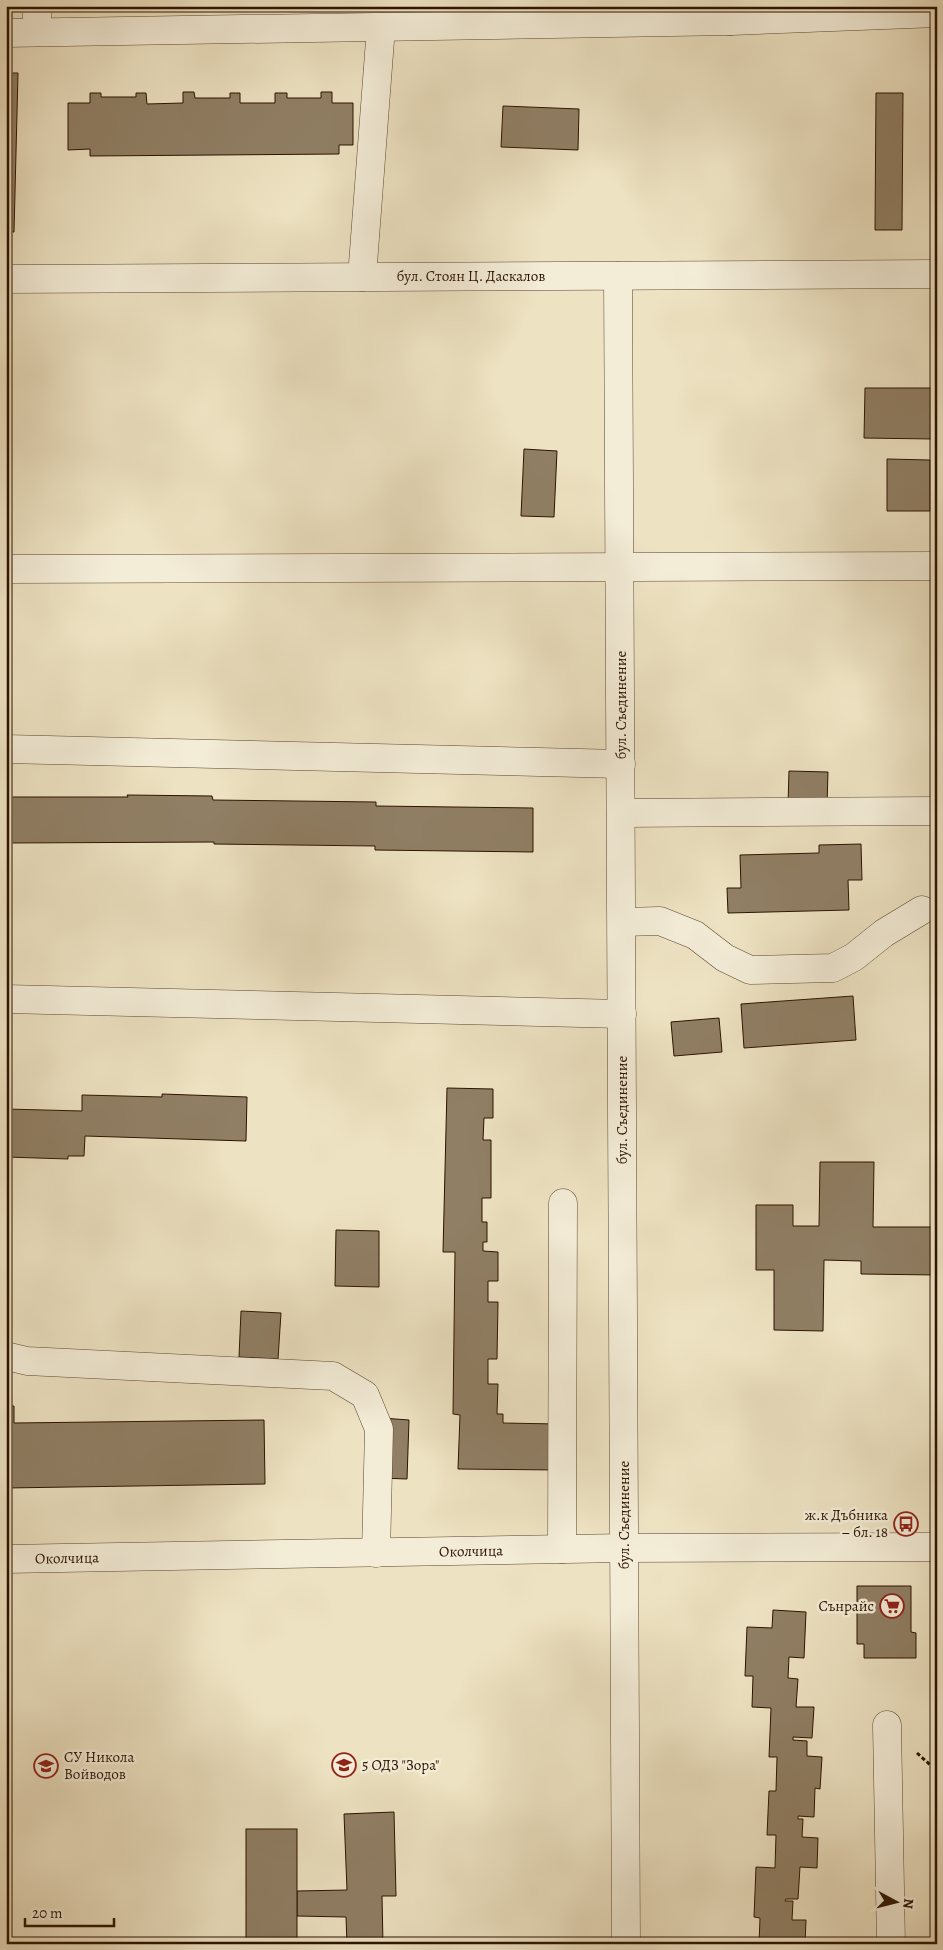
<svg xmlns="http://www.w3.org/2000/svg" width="943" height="1950" font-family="Alegreya,serif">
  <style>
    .building { fill: #907f65; stroke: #2c1300 }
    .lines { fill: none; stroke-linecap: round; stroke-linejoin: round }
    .minor-casing { stroke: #5c4730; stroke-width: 29 }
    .path { stroke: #2c1300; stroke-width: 3; stroke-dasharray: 4 2.5; stroke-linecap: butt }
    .minor { stroke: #f3ecd7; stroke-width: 28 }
    .labels { text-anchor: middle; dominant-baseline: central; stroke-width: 5; stroke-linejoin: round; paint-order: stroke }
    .street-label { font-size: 15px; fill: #2c1300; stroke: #f3ecd7 }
    .poi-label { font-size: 15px; fill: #2c1300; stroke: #f3ecd7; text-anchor: end }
  </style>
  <rect width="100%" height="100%" fill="#ede2c2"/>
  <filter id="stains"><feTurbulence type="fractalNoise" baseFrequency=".004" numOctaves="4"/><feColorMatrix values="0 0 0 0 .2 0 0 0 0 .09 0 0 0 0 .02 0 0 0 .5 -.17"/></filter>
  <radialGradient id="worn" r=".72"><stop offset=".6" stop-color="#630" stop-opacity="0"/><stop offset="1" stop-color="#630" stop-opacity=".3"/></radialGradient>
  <!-- building -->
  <g class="building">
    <path d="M6 73H18L14 232H6Z"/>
    <path d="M183 92H194L195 98H230V93H240V103H275V93H287V98H321V92H332V103H353V145H339V154L90 156V149L68 150V103H90V93H101V97H136V93H146L147 104 183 103Z"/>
    <path d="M876 93H903L902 230H875Z"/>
    <path d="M503 106 579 109 578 150 501 147Z"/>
    <path d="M865 388H933V439L864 438Z"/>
    <path d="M524 449 557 451 554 517 521 516Z"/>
    <path d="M887 459 930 460V511H887Z"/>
    <path d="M789 771 828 772 827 805 788 804Z"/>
    <path d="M127 795 212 796 213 800 376 802V806L533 808V852L375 850V846L214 844V842L6 843V797H128Z"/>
    <path d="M861 844 862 880H848L849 910 728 913 727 888H741L740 855 819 853V845Z"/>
    <path d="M853 996 856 1040 744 1048 741 1004Z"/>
    <path d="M719 1018 722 1052 674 1056 671 1022Z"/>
    <path d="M447 1088 493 1089V1118H484L483 1140H491V1198H482V1222H487V1242H483V1251L498 1252V1281H488V1302H498L497 1359H488V1384H498L497 1414H503V1423L557 1424V1470L458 1469 460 1415 453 1414 455 1252H443Z"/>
    <path d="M162 1094 247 1097 246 1141 85 1136 84 1156H68V1159L6 1157V1109L82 1111V1095L162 1097Z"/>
    <path d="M820 1162H874L873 1227H937V1275L861 1274V1261L824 1260 823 1331 774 1330V1270H756V1205H793V1226H819Z"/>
    <path d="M336 1230 379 1231V1287L335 1286Z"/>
    <path d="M241 1311 281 1313 278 1359 239 1357Z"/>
    <path d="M6 1406H14V1423L264 1420 265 1484 6 1488Z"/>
    <path d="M382 1418 409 1420 407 1479 380 1478Z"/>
    <path d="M857 1586H911V1632L916 1633V1658H864V1644H857Z"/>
    <path d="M773 1610 806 1612 804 1658 789 1657 788 1678 798 1679 796 1707H814L812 1738 793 1737V1740L807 1741V1756L822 1757 820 1789 815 1788 814 1817 798 1816V1819H803L802 1837 818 1838 817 1868 800 1867 798 1899H786L785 1901H793L792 1920H806L805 1944H759L760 1918 754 1917 756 1867 775 1868 776 1835H767L769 1791H776L777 1757H769L771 1708 752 1707 753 1676H745L747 1627 772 1628Z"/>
    <path d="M394 1812 396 1896H382L383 1944H347L346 1917 297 1916V1891L347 1890 344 1814Z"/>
    <rect x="246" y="1829" width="51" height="115"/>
  </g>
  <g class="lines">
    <!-- minor casing -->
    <g class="minor-casing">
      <g id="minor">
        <path d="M754 6 731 21 937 13"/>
        <path d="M37 32V6"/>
        <path d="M6 33 731 21"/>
        <path d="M618 276 626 1944"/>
        <path d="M362 277 381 27"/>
        <path d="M6 279 937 274"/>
        <path d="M6 569 937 566"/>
        <path d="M6 749 621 764"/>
        <path d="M621 813 937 811"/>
        <path d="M622 922 660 921 695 935 725 958 750 970 833 968 854 957 884 933 922 910"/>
        <path d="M6 999 622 1014"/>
        <path d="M6 1356 27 1361 333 1376 365 1395 379 1429 376 1553"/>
        <path d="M562 1549 563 1203"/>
        <path d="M6 1559 624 1548 937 1547"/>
        <path d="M887 1725 891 1944"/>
      </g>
    </g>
    <!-- path -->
    <path class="path" d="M917 1753 937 1771"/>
    <!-- minor -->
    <use href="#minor" class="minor"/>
  </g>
  <!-- icons -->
  <defs>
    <g id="bus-ring" transform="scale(1.25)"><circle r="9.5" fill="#f3ecd7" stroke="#8f2418" stroke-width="1.5"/><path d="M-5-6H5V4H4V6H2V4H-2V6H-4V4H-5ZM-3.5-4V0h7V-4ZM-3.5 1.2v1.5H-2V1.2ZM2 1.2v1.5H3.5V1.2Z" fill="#8f2418"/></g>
    <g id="supermarket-ring" transform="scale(1.25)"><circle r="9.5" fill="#f3ecd7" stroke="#8f2418" stroke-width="1.5"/><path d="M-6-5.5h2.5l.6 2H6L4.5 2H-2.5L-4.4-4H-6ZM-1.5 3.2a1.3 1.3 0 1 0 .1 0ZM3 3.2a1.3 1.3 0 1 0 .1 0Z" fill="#8f2418"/></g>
    <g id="school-ring" transform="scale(1.25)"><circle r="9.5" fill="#f3ecd7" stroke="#8f2418" stroke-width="1.5"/><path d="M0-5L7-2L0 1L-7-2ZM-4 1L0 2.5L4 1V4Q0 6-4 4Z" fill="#8f2418"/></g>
  </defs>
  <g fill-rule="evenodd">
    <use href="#bus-ring" x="906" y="1524"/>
    <use href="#supermarket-ring" x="892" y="1606"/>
    <use href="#school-ring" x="344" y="1765"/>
    <use href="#school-ring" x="46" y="1766"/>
  </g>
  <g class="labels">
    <!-- street labels -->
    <g class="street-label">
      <text x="471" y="276">бул. Стоян Ц. Даскалов</text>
      <text transform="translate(621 705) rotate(-90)">бул. Съединение</text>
      <text transform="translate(622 1110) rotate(-90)">бул. Съединение</text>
      <text transform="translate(624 1515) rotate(-90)">бул. Съединение</text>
      <text transform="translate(471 1551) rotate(-1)">Околчица</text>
      <text transform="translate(67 1558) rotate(-1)">Околчица</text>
    </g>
    <!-- poi labels -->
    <g class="poi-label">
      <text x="888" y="1515">ж.к Дъбника<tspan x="888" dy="17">– бл. 18</tspan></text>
      <text x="874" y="1606">Сънрайс</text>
      <text x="64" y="1757" text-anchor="start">СУ Никола<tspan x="64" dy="17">Войводов</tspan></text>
      <text x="362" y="1765" text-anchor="start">5 ОДЗ "Зора"</text>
    </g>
  </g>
  <!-- margin -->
  <rect width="943" height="1950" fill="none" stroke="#ede2c2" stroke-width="25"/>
  <rect x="8" y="8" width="928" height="1935" fill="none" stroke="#2c1300" stroke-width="2.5"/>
  <rect x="12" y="12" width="918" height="1925" fill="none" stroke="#2c1300"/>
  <!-- north arrow -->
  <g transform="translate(896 1902) rotate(97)" stroke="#f3ecd7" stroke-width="4" paint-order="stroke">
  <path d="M0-4L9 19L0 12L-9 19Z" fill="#2c1300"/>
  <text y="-8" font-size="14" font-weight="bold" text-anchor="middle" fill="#2c1300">N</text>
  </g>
  <!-- scale -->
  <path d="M25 1918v8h89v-8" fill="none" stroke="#2c1300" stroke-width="2.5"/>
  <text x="32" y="1918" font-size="15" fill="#2c1300" stroke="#f3ecd7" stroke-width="4" paint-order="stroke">20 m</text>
  <rect width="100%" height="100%" filter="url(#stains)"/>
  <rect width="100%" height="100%" fill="url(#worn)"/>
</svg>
